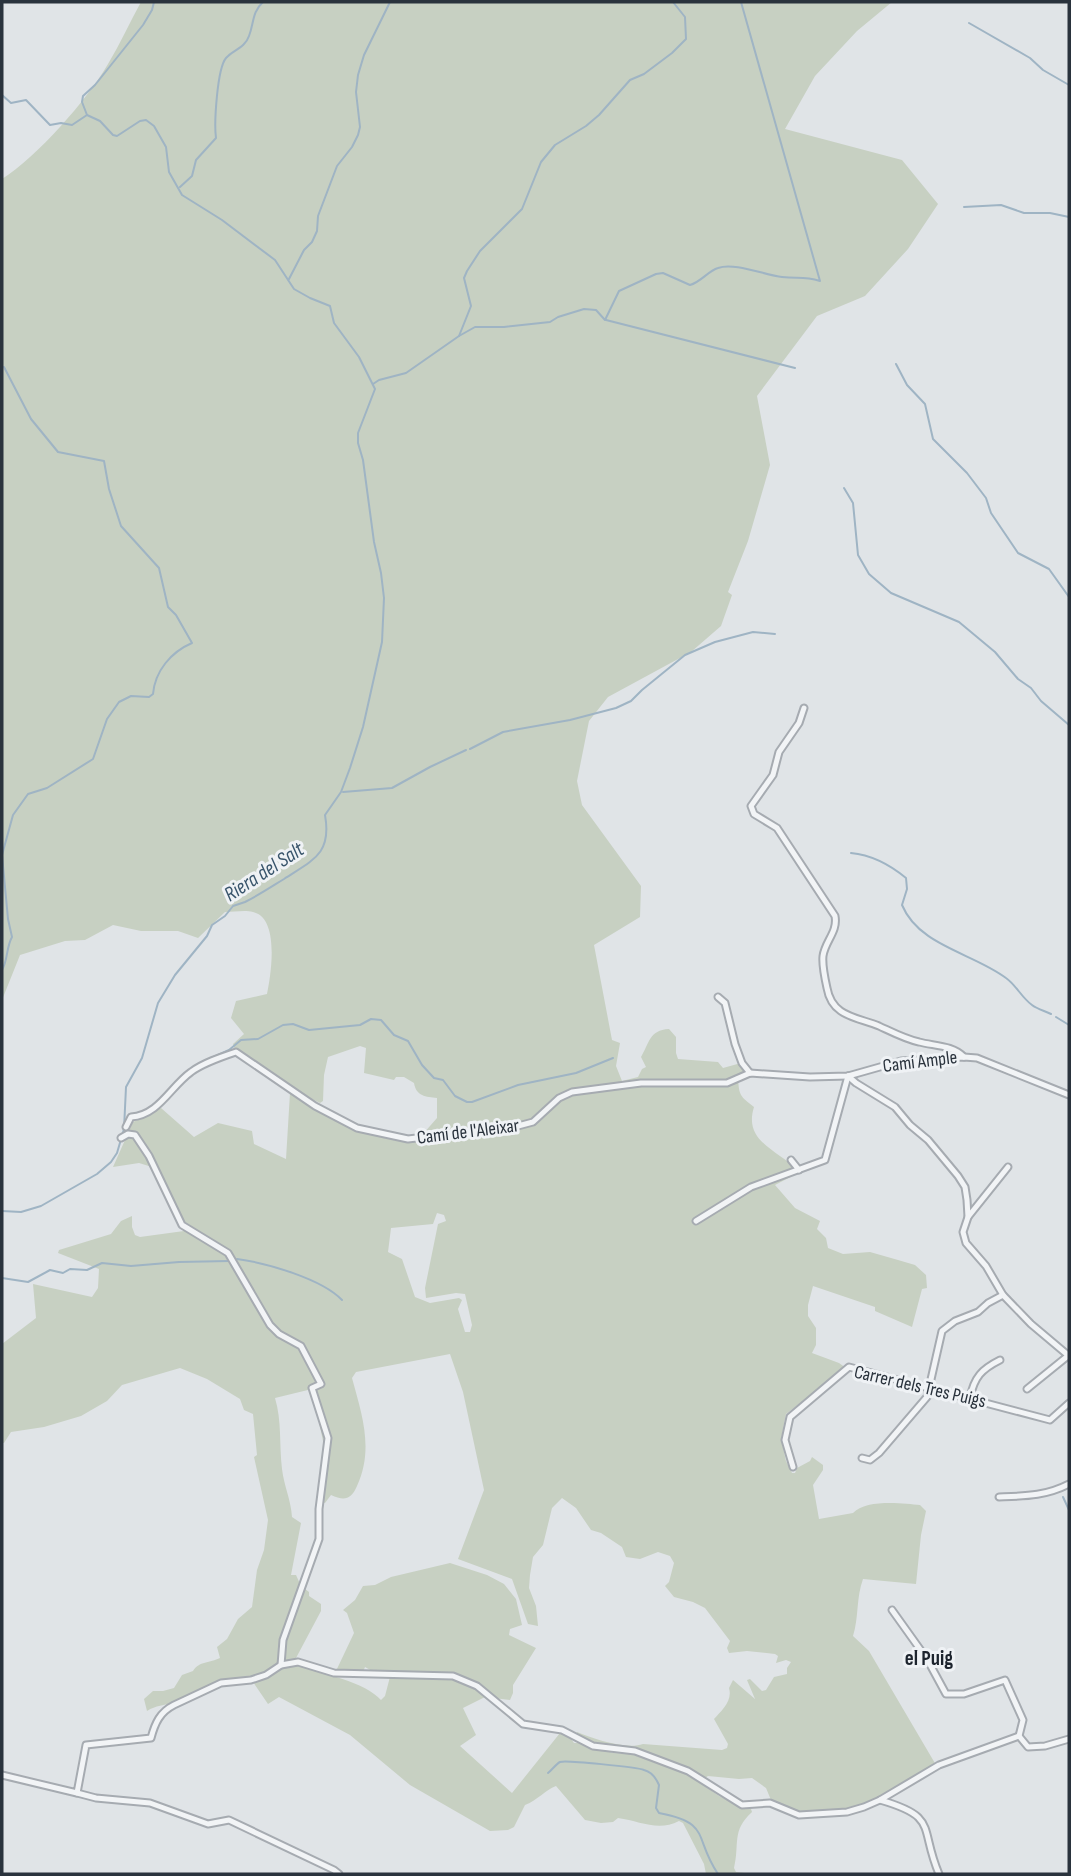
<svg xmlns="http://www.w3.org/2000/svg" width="1071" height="1876" font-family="'Sofia Sans Condensed',sans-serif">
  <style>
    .green { fill: #c7d0c2; fill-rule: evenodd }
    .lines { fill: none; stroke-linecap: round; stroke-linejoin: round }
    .stream { stroke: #9fb4c4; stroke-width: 2 }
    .minor-casing { stroke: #a6abb1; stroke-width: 9 }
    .minor { stroke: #f2f4f6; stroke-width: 5 }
    .labels { text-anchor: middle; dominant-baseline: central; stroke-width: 6; stroke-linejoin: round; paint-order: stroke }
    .street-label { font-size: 19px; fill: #2a333d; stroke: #eff2f5 }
    .water-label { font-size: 21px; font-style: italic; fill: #39556c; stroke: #eff2f5 }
    .neighbourhood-label { font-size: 21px; font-weight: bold; fill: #1d242e; stroke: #eff2f5 }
  </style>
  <rect width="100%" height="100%" fill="#e0e4e7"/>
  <!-- green -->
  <path class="green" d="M141 2H892L857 31 815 76 785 129 902 160 938 204 908 249 865 296 817 316 757 396 770 465 748 541 728 592 732 595 721 626 691 652 608 697 589 721 577 781 582 805 641 886 640 917 594 945 612 1040 620 1043 616 1066 622 1081 638 1077 642 1069 646 1067 641 1057C649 1044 649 1030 669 1029L676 1037V1053L678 1059 718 1062 723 1068 741 1063 746 1070 738 1077C739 1096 740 1096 754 1107 743 1142 778 1150 800 1172L775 1185 795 1208 820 1221 817 1229 826 1238 828 1248 843 1254 870 1252 898 1260 915 1265 926 1275 927 1288 922 1289 912 1327 875 1311V1307L813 1286 808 1305V1316L816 1328V1345L812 1353 839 1363 846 1368 786 1414 781 1439 786 1461 792 1473H795L797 1468 810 1461 812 1457 823 1465V1470L813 1485 819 1519 853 1513C865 1499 903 1503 920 1505L926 1511 921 1535 916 1584 863 1579C856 1598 859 1617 853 1636L869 1651 936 1765C894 1790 853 1818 801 1812 791 1811 780 1804 771 1800L766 1788 752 1778 739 1779 708 1776 705 1778 691 1770 652 1757 643 1751 613 1749 596 1746 576 1735 577 1732C594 1739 626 1750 643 1744L722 1750 727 1748 728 1744 714 1719C721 1711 733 1701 729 1688L733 1680 755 1699 747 1680 750 1679 762 1691 766 1690 774 1677 787 1674V1668L791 1662 786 1660 776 1663 778 1656 775 1654 747 1651 729 1653 727 1648 730 1641 705 1608 693 1602 674 1597 665 1586 669 1582 674 1563 670 1556 658 1552 640 1559 626 1557 622 1547 601 1533 591 1530 576 1508 562 1498 552 1508 543 1545 533 1557 530 1575 529 1588 536 1606 538 1626 528 1624 512 1579 458 1559 484 1490 463 1392 450 1354 356 1372 352 1378C362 1415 374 1449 357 1486 351 1500 344 1501 331 1495L325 1503 321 1502 326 1439 323 1441 312 1389 275 1398C282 1421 279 1445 282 1469 284 1486 291 1500 292 1517L301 1523 291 1575H296L301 1586 309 1592V1596L321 1604V1611L296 1658 298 1666C322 1673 365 1682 381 1700L385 1696 391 1673 372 1671 365 1667 363 1672 336 1671 354 1633 347 1613 343 1610 355 1600 363 1586 375 1585 391 1577 450 1563 487 1575 504 1584 516 1599 522 1625 510 1629 509 1635 536 1648 513 1685V1693L510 1700 485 1697 463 1708 476 1735 460 1746 512 1793 560 1733 569 1736 574 1743H584L613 1753 635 1754 686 1773 719 1796 741 1807 751 1809 752 1812C731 1831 740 1844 734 1868L736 1872 753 1874H706L704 1864 683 1823 679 1821C658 1832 640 1821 618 1818L613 1822 601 1823 585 1820 556 1786C545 1790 538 1800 525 1805L514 1827 508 1830 490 1831 410 1785 350 1735 279 1697 268 1704 251 1679C224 1685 200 1693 174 1702 164 1706 156 1705 147 1711L144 1699 153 1691H163L174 1688 182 1675 193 1671C199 1661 210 1663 220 1658L217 1647 227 1639 238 1619 252 1607 257 1570 264 1550 268 1520 254 1457 257 1455 253 1414 244 1410 240 1399 207 1379 180 1368 122 1385 107 1401 81 1416 44 1427 11 1432 4 1443H2V1344L36 1318 33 1284 92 1297 98 1288 99 1269 58 1253 59 1250 111 1234 121 1221 132 1216V1227L135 1235 140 1237 184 1231 152 1167 139 1163 113 1167 133 1122 161 1108 194 1137 218 1123 252 1131 254 1144 286 1159 290 1093 357 1132 416 1142 437 1118V1098C426 1097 416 1096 414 1083L404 1077H396L394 1080 364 1073 366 1048 360 1046 328 1057 324 1075 323 1101 320 1103 294 1090 242 1053 235 1050 233 1044 244 1034 231 1018 236 1001 267 994C271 975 280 918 253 912 245 910 234 912 225 912L198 938 178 931H141L113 925 85 940 65 941 20 955 2 1000V179C37 157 87 100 108 64 120 44 130 22 141 2ZM437 1213 444 1215 446 1221 438 1224 425 1288 426 1298 456 1293 465 1294 472 1325 470 1332H465L458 1309 462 1300 459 1298 430 1303 415 1297 402 1259 388 1252 391 1228 433 1224Z"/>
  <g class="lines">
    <!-- stream -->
    <g class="stream">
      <path d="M969 23 1030 58 1043 70 1069 85"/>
      <path d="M2 95 11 103 26 100 50 125 61 123 72 125 87 115"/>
      <path d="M180 187 192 176 196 160 216 138C214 124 217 69 226 58 233 50 245 48 249 36 254 23 252 12 263 2"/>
      <path d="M964 207 1001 205 1024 213H1050L1069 217"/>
      <path d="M289 279 304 250 312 242 317 231 318 216 337 166 352 147 358 135 360 127 356 92 358 75 364 55 390 2"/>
      <path d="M606 320 795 368"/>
      <path d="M459 336 475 327H504L550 322 558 317 584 309 596 310 605 320 619 291 656 274 663 273 690 285C701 282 708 271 718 268 734 262 765 275 782 277 798 279 803 276 820 281L741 2"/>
      <path d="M896 364 907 385 925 404 933 439 967 473 986 498 991 513 1018 553 1049 569 1069 597"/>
      <path d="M373 384 379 380 406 373 459 336 471 306 464 278 467 271 480 251 522 209 541 162 555 145 586 126 599 115 630 80 644 74 672 53 686 39 685 17 673 2"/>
      <path d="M844 488 853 503 858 555 869 574 891 593 959 622 995 652 1018 679 1031 688 1041 701 1069 725"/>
      <path d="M470 749 503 732 570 720 616 708 631 701 642 690 685 655 715 642 753 632 775 634"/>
      <path d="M343 792 392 788 430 767 466 750"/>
      <path d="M851 853C872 855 889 864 906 878L907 889 902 905C919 946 973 953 1006 978 1016 985 1022 998 1032 1005 1037 1009 1045 1011 1051 1014"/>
      <path d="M2 970C8 960 6 948 12 937L8 919 2 855 13 815 28 794 47 788 93 759 107 719 119 702 131 696 149 697 153 694C155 671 171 652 192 643L176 615 168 607 159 568 121 526 109 489 104 461 58 452 31 419 4 367"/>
      <path d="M1056 1017 1069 1025"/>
      <path d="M209 1059 229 1050 241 1040 258 1039 283 1025 293 1024 309 1030 360 1025 371 1019 381 1020 394 1035 408 1041 422 1065 434 1078 443 1080 455 1096 467 1102H472L518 1085 576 1073 613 1058"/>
      <path d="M194 1067 204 1061"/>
      <path d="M2 1211 21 1212 41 1206 97 1174 111 1162 117 1153 124 1129 126 1087 142 1058 158 1003 175 975 207 936 212 925 225 916 233 906 245 902C259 895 271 887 284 879 313 860 332 854 325 815L341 792 350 768 363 727 382 642 384 598 381 573 374 542 363 460 358 443V433L375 389 359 357 334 323 330 306 310 298 294 289 275 260 222 220 182 195 169 172 166 147 154 126 146 120 140 121 117 136 113 135 100 121 87 115 82 102 83 96 95 85 143 25 152 10 154 2"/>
      <path d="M237 1259C267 1263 322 1279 342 1300"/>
      <path d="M2 1278 28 1282 50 1270 63 1273 70 1269 87 1270 102 1263 131 1266 179 1262 229 1261"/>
      <path d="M1063 1497 1069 1510"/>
      <path d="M548 1773C552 1770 556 1764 560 1762 565 1760 637 1767 644 1770 652 1772 656 1778 659 1785L656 1808 659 1813C712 1823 693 1837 718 1874"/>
    </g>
    <!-- minor casing -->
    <g class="minor-casing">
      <g id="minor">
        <path d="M804 708 799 723 779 752 773 775 751 806 754 814 777 828 835 916C838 932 825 941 823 956 822 965 825 979 827 988 832 1017 857 1017 879 1026 892 1032 905 1039 919 1042 934 1046 953 1045 964 1057"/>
        <path d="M718 997 725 1003 735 1044 742 1063 750 1073"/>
        <path d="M848 1076 856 1083 895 1107 910 1125 928 1140 958 1176 965 1187 967 1200 968 1217 963 1232 966 1243 986 1266 1003 1295 1031 1324 1069 1356"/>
        <path d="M126 1127 131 1117C159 1115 170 1087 191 1072 203 1063 221 1057 236 1052L315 1106 357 1128 408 1139 518 1126 533 1122 559 1098 572 1092 641 1083H727L750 1073 810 1077 848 1076 901 1061 964 1057 977 1058 1069 1095"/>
        <path d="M121 1138 128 1134 135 1135 149 1156 182 1225 228 1253 270 1325 279 1334 301 1346 321 1384 312 1388 328 1438 319 1509V1539L283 1640 281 1665"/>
        <path d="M791 1160 799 1170"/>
        <path d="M968 1217 1008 1167"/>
        <path d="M696 1221 751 1187 825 1160 848 1076"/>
        <path d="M1027 1389 1069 1355"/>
        <path d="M970 1398C974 1377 982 1369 1000 1360"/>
        <path d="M862 1458 870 1460 879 1453 927 1397 942 1331 955 1321 978 1312 988 1303 1003 1295"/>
        <path d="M793 1467 785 1440 790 1417 849 1367 1050 1420 1069 1403"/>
        <path d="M999 1497C1025 1496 1046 1496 1069 1484"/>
        <path d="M892 1610 927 1659 946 1694H964L1005 1680 1023 1720 1019 1736"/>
        <path d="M2 1775 77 1793 86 1745 151 1738C155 1723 160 1712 174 1705L221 1683 251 1680 266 1675 281 1665 298 1662 334 1673 453 1676 477 1686 523 1724 562 1730 593 1746 635 1751 688 1771 742 1805 770 1803 799 1815 847 1812 864 1807 880 1800 939 1765 1019 1736 1028 1747 1045 1746 1069 1739"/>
        <path d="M77 1793 96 1798 150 1803 208 1824 229 1820 334 1870 339 1874"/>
        <path d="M880 1800C939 1817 919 1827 939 1874"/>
      </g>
    </g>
    <!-- minor -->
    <use href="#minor" class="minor"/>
  </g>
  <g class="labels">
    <!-- street labels -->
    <g class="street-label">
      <text transform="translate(920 1062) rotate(-7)">Camí Ample</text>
      <text transform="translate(468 1132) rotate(-7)">Camí de l'Aleixar</text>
      <text transform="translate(920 1387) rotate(13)">Carrer dels Tres Puigs</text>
    </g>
    <!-- water labels -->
    <g class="water-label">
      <text transform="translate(264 872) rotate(-33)">Riera del Salt</text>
    </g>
    <!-- neighbourhood labels -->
    <g class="neighbourhood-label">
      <text x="929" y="1658">el Puig</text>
    </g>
  </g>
  <!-- border -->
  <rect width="1071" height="1876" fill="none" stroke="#2a333d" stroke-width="7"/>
</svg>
